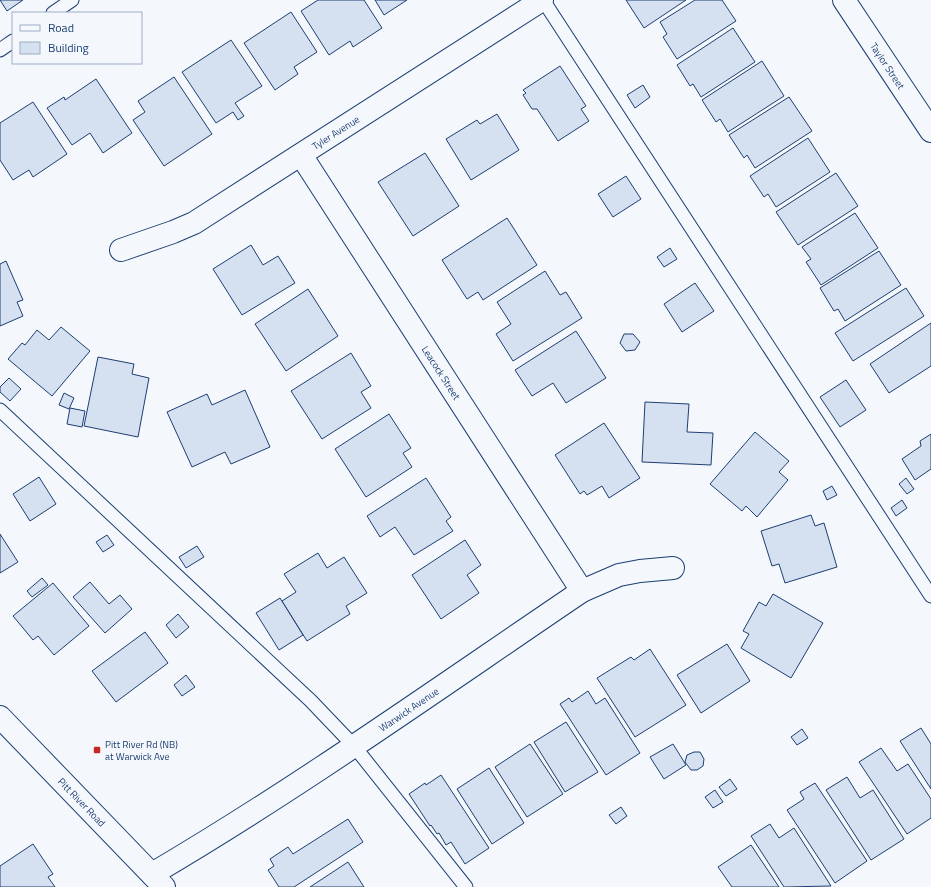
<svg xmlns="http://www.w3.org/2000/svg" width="931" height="887" font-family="'Titillium Web',sans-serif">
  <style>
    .building { fill: #d5e0f0; stroke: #1d3f73 }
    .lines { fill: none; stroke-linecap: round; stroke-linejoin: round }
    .lane-casing { stroke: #1d3f73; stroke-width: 15 }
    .street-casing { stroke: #1d3f73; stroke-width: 24 }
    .secondary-casing { stroke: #1d3f73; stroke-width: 24 }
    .lane { stroke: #f4f7fb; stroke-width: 13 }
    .street { stroke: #f4f7fb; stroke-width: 22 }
    .secondary { stroke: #f4f7fb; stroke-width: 22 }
    .poi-dot { fill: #c62828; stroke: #f4f7fb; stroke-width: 1.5 }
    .labels { text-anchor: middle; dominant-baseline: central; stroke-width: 3; stroke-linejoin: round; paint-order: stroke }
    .street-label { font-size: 10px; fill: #1d3f73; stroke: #f4f7fb }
    .poi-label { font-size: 10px; fill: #1d3f73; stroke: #f4f7fb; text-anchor: start }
  </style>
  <rect width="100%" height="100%" fill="#f4f7fb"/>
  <!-- building -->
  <g class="building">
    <path d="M0 0H23L7 11Z"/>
    <path d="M318 0H364L382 28 353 47 350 41 329 55 301 11Z"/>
    <path d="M375 0H407L384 15Z"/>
    <path d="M626 0H686L644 28Z"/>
    <path d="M695 0H722L736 21 677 59 663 37 667 34 660 22Z"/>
    <path d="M291 12 317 52 294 67 298 74 275 90 244 43Z"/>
    <path d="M733 28 755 62 701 97 693 84 690 86 677 65Z"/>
    <path d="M231 40 262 86 235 103 244 116 238 120 233 112 216 123 182 72Z"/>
    <path d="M762 61 784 96 728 132 720 119 716 122 702 100Z"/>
    <path d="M560 66 586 106 581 109 589 121 558 141 537 109H532L523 95 526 93 523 90Z"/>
    <path d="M174 77 212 134 164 166 133 120 145 112 138 101Z"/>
    <path d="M96 79 132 133 103 153 90 133 72 145 47 108 64 97 65 100Z"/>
    <path d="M643 85 650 97 635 108 627 95Z"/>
    <path d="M789 97 812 131 755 168 747 155 744 158 729 135Z"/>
    <path d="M33 102 67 154 33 177 29 170 13 180 0 160V123Z"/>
    <path d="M497 114 519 150 471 180 446 139 477 120 480 124Z"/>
    <path d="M808 138 830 172 776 207 768 194 764 197 750 176Z"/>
    <path d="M425 153 459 206 413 236 378 182Z"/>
    <path d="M836 173 858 206 798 245 776 212Z"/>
    <path d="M626 176 641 199 613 217 598 194Z"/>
    <path d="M855 213 878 248 821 285 806 262 811 259 802 247Z"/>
    <path d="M507 218 537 265 483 300 478 292 467 299 442 260Z"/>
    <path d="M251 245 263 265 278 256 295 283 242 315 213 269Z"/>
    <path d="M670 248 677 259 664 267 657 257Z"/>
    <path d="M879 251 901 285 845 321 838 309 834 311 820 288Z"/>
    <path d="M6 261 23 300 17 302 23 316 0 326V264Z"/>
    <path d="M545 271 560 295 566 292 582 318 513 361 496 334 511 324 497 302Z"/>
    <path d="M695 283 714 311 682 332 664 304Z"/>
    <path d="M906 288 924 316 853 361 835 333Z"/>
    <path d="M308 289 338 336 286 371 255 324Z"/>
    <path d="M931 323V366L889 393 870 364Z"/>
    <path d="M61 327 90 351 52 396 8 359 22 343 25 345 37 330 49 340Z"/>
    <path d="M576 331 606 378 566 403 553 383 532 396 515 370Z"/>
    <path d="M624 334H633L640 342 635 350 626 351 620 343Z"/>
    <path d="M351 353 371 386 361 392 371 408 322 439 291 391Z"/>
    <path d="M98 357 134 364 132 374 149 378 138 437 84 426Z"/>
    <path d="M9 378 21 389 10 401 0 392V387Z"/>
    <path d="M846 380 866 410 840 427 820 397Z"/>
    <path d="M245 390 270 447 231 464 225 452 192 467 167 412 207 394 212 405Z"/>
    <path d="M64 393 74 398 69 409 59 405Z"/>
    <path d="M645 402 689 404 687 432 713 433 711 465 642 462Z"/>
    <path d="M70 408 85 411 82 427 67 424Z"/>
    <path d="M389 414 411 448 403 453 412 467 366 497 335 449Z"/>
    <path d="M604 423 640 478 609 498 602 486 587 495 584 491 580 494 555 455Z"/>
    <path d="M755 432 789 461 779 472 788 480 757 517 746 506 742 511 710 484Z"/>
    <path d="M931 434V469L915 480 902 459 921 446 920 441Z"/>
    <path d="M39 477 56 504 30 521 13 494Z"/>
    <path d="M426 478 451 517 446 521 453 531 414 555 395 527 380 537 367 516Z"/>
    <path d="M906 478 914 489 907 494 899 484Z"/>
    <path d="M832 486 837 495 827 500 823 491Z"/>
    <path d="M902 500 907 508 896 516 891 508Z"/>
    <path d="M811 515 815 526 824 523 837 567 785 583 779 564 772 566 761 531Z"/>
    <path d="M0 534 18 562 0 573Z"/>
    <path d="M107 535 114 545 103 552 96 542Z"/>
    <path d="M465 540 481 565 467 575 479 593 441 619 412 575Z"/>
    <path d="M197 546 204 557 186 568 179 557Z"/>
    <path d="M318 553 327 568 344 557 367 593 346 606 350 614 307 641 282 601 296 592 284 574Z"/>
    <path d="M42 578 48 585 32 597 27 591Z"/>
    <path d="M90 582 109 604 120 595 132 609 105 633 73 597Z"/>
    <path d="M53 583 89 626 54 655 38 636 33 640 13 616Z"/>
    <path d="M773 594 823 623 791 678 741 648 749 634 743 631 759 602 766 606Z"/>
    <path d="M280 598 303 635 279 650 256 613Z"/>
    <path d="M178 614 189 627 176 638 166 625Z"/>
    <path d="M145 632 168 663 116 702 92 671Z"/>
    <path d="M727 644 750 681 701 713 677 675Z"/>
    <path d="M650 649 686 705 635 737 597 678 631 657 634 660Z"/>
    <path d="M186 675 195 687 182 696 174 685Z"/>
    <path d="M588 691 596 704 605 698 640 753 606 775 560 704 569 698 572 702Z"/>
    <path d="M566 722 598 772 565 792 534 742Z"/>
    <path d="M921 728 931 744V789L900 741Z"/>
    <path d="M802 729 808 738 797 745 791 737Z"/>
    <path d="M530 744 563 794 527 817 495 767Z"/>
    <path d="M673 744 686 765 664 779 650 757Z"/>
    <path d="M881 748 897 771 908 764 931 799V818L907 834 859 762Z"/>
    <path d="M694 752H700L704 759 703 766 697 770H691L685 762 687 755Z"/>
    <path d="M489 768 524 823 492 844 457 789Z"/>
    <path d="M441 775 489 848 465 864 451 842 446 845 439 833 437 834 431 825 430 826 409 794 425 783 426 785Z"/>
    <path d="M847 777 860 798 873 790 904 839 871 860 826 790Z"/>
    <path d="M730 779 737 789 726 796 719 787Z"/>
    <path d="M815 783 867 861 835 883 787 810 804 799 800 792Z"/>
    <path d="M715 790 723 802 713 808 705 797Z"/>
    <path d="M621 807 627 816 616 824 609 815Z"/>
    <path d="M348 819 363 842 294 887H279L268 870 274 866 270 859 288 847 293 854Z"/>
    <path d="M770 824 779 838 794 828 831 886 784 887 751 836Z"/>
    <path d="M33 844 53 874 48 877 55 887H0V866Z"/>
    <path d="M751 845 779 887H732L718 867Z"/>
    <path d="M348 862 364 887H310Z"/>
  </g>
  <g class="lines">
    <!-- lane casing -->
    <g class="lane-casing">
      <g id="lane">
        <path d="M543 0 931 596"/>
        <path d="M53 13 72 0"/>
        <path d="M0 50 13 41"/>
        <path d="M0 410 311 701 354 746 466 887"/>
      </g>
    </g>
    <!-- street casing -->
    <g class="street-casing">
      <g id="street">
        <path id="s1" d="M301 155 582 591"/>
        <path id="s2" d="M121 250 173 232 194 223 542 0"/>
        <path id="s3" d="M152 874C300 787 440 687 582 591L619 575 640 571 673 568"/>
      </g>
    </g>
    <!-- secondary casing -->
    <g class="secondary-casing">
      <g id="secondary">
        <path id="s4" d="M844 0 931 131"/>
        <path id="s5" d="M0 717 164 887"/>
      </g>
    </g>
    <!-- lane -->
    <use href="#lane" class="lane"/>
    <!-- street -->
    <use href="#street" class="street"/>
    <!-- secondary -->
    <use href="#secondary" class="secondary"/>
  </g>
  <!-- markers -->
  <rect class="poi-dot" x="93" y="746" width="8" height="8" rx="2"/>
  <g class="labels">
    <!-- street labels -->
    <g class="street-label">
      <text stroke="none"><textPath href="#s4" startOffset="79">Taylor Street</textPath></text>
      <text stroke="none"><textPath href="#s2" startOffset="246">Tyler Avenue</textPath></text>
      <text stroke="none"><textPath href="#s1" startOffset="259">Leacock Street</textPath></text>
      <text stroke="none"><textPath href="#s3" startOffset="305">Warwick Avenue</textPath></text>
      <text stroke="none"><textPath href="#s5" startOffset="118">Pitt River Road</textPath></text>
    </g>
    <!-- poi labels -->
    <g class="poi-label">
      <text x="105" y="744">Pitt River Rd (NB)<tspan x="105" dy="12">at Warwick Ave</tspan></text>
    </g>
  </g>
  <!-- legend -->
  <rect x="12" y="12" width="130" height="52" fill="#f4f7fb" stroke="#9eadc5"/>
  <rect x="20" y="25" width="20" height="6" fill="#f4f7fb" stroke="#9eadc5"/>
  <text x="48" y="32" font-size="12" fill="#1d3f73">Road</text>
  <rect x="20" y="42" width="20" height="12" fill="#d5e0f0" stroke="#9eadc5"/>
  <text x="48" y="52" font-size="12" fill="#1d3f73">Building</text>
</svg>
